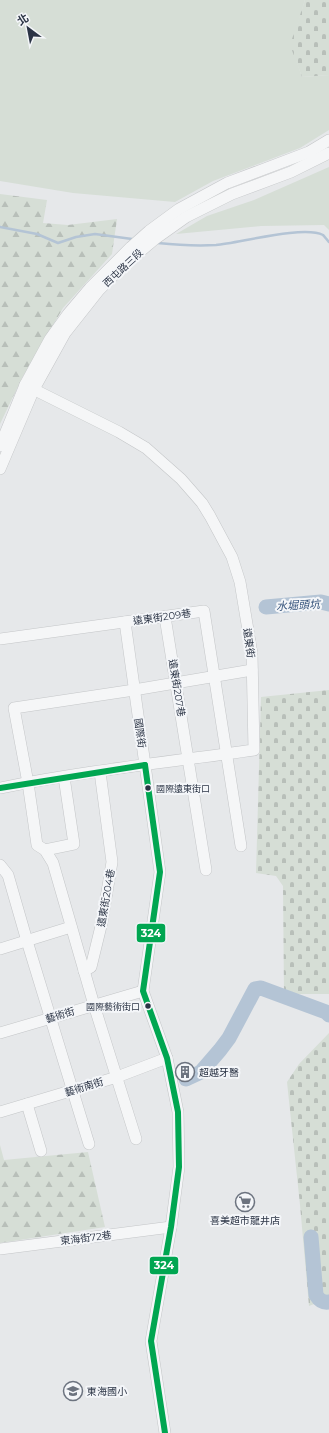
<svg xmlns="http://www.w3.org/2000/svg" width="329" height="1433" font-family="Montserrat,'Noto Sans TC',sans-serif">
  <style>
    .grass { fill: #d6ded6 }
    .forest { fill: url(#forest-firs) }
    .cemetery { fill: url(#cemetery-stones) }
    .lines { fill: none; stroke-linecap: round; stroke-linejoin: round }
    .stream { stroke: #b4c4d5; stroke-width: 2.5 }
    .river { stroke: #b4c4d5; stroke-width: 15 }
    .minor-casing { stroke: #c4c6c8; stroke-width: 12 }
    .minor { stroke: #f5f6f7; stroke-width: 11 }
    .bus-1-casing { stroke: #f4f6f9; stroke-width: 9 }
    .bus-1 { stroke: #00a651; stroke-width: 6 }
    .bus-dot { fill: #2b3445; stroke: #f4f6f9; stroke-width: 1.5 }
    .labels { text-anchor: middle; dominant-baseline: central; stroke-width: 4; stroke-linejoin: round; paint-order: stroke }
    .bus-label { font-size: 9px; fill: #2b3445; stroke: #f4f6f9; text-anchor: start }
    .street-label { font-size: 10px; fill: #2b3445; stroke: #f4f6f9 }
    .poi-label { font-size: 10px; fill: #2b3445; stroke: #f4f6f9; text-anchor: start }
    .water-label { font-size: 11px; font-style: italic; fill: #34527a; stroke: #f4f6f9 }
    .line-badge { stroke: #f4f6f9; stroke-width: 1.5 }
    .badge-label { font-size: 11px; text-anchor: middle; font-weight: bold; fill: #fff }
  </style>
  <defs>
    <pattern id="forest-firs" width="22" height="20" patternUnits="userSpaceOnUse"><rect width="22" height="20" fill="#d6ded6"/><path d="M5 1l3.5 6h-7zM16 11l3.5 6h-7z" fill="#b8bfb9"/></pattern>
    <pattern id="cemetery-stones" width="16" height="16" patternUnits="userSpaceOnUse"><rect width="16" height="16" fill="#d6ded6"/><path d="M2 7V4a2 2 0 0 1 4 0v3zM10 15v-3a2 2 0 0 1 4 0v3z" fill="#b8bfb9"/></pattern>
  </defs>
  <rect width="100%" height="100%" fill="#e6e8ea"/>
  <!-- grass -->
  <g class="grass">
    <path d="M0 0H305L291 45 302 77 329 75V130L300 148 213 181 175 202 73 193 0 181Z"/>
    <path d="M329 167V230L324 225 261 226 176 234 207 216 254 200Z"/>
  </g>
  <!-- forest -->
  <g class="forest">
    <path d="M0 194 47 200 43 223 68 225 117 219 112 254 63 308 22 378 0 424Z"/>
    <path d="M0 1145 4 1160 88 1152 105 1227 0 1243Z"/>
  </g>
  <!-- cemetery -->
  <g class="cemetery">
    <path d="M305 0H329V75L302 77 290 45Z"/>
    <path d="M329 690V994H284L283 886 276 876 256 873 261 697Z"/>
    <path d="M329 1033V1298L309 1306 300 1205 287 1082 299 1064Z"/>
  </g>
  <g class="lines">
    <!-- stream -->
    <g class="stream">
      <path d="M0 227 37 234 58 243 76 237 95 234 132 239"/>
      <path d="M158 243C177 245 197 246 216 245 239 243 304 225 323 235 325 237 327 240 329 242"/>
    </g>
    <!-- river -->
    <g class="river">
      <path d="M266 607 321 602 329 604"/>
      <path d="M186 1079 201 1072 220 1050 229 1038 255 989 261 988 326 1012 329 1015"/>
      <path d="M311 1237 316 1295C319 1300 323 1303 329 1302"/>
    </g>
    <!-- minor casing -->
    <g class="minor-casing">
      <g id="minor">
        <path d="M0 446 25 385 50 339 68 314 90 288 131 247 149 231 179 209 227 183 309 152 329 140"/>
        <path d="M0 469 34 389 65 333 99 290 123 266 155 239 186 217 232 194 291 172 329 153"/>
        <path d="M165 617 206 870"/>
        <path d="M125 622 160 872 143 991 167 1058 178 1112 179 1167 171 1227 151 1341 165 1433"/>
        <path d="M0 639 204 611 241 846"/>
        <path d="M0 788C84 771 169 762 254 750L252 654 240 582 232 557 210 516 202 503 181 479 146 448 119 432 25 385"/>
        <path d="M45 850 74 844 64 777"/>
        <path d="M0 865 8 875 27 941 89 1144"/>
        <path d="M0 949 71 927"/>
        <path d="M84 971 91 967 102 922 112 862 100 772"/>
        <path d="M0 1033 143 991"/>
        <path d="M27 1104 41 1151"/>
        <path d="M0 1112 117 1077 167 1058"/>
        <path d="M136 1139 94 1005 53 863 45 850 37 845 28 783 14 708 134 690 252 670"/>
        <path d="M0 1249 171 1227"/>
      </g>
    </g>
    <!-- minor -->
    <use href="#minor" class="minor"/>
    <!-- bus-1 casing -->
    <g class="bus-1-casing">
      <g id="bus-1">
        <path d="M145 765 160 872 143 991 167 1058 178 1112 179 1167 171 1227 151 1341 165 1433"/>
        <path d="M0 788 145 765"/>
      </g>
    </g>
    <!-- bus-1 -->
    <use href="#bus-1" class="bus-1"/>
  </g>
  <!-- icons -->
  <defs>
    <g id="building-ring" transform="scale(1)"><circle r="9.5" fill="#f4f6f9" stroke="#6c737f" stroke-width="1.5"/><path d="M-4-6H4V6H1V3H-1V6H-4ZM-2.5-4.3h1.7v1.8h-1.7ZM.8-4.3h1.7v1.8H.8ZM-2.5-1h1.7V.8h-1.7ZM.8-1h1.7V.8H.8Z" fill="#6c737f"/></g>
    <g id="supermarket-ring" transform="scale(1)"><circle r="9.5" fill="#f4f6f9" stroke="#6c737f" stroke-width="1.5"/><path d="M-6-5.5h2.5l.6 2H6L4.5 2H-2.5L-4.4-4H-6ZM-1.5 3.2a1.3 1.3 0 1 0 .1 0ZM3 3.2a1.3 1.3 0 1 0 .1 0Z" fill="#6c737f"/></g>
    <g id="school-ring" transform="scale(1)"><circle r="9.5" fill="#f4f6f9" stroke="#6c737f" stroke-width="1.5"/><path d="M0-5L7-2L0 1L-7-2ZM-4 1L0 2.5L4 1V4Q0 6-4 4Z" fill="#6c737f"/></g>
  </defs>
  <g fill-rule="evenodd">
    <use href="#building-ring" x="185" y="1072"/>
    <use href="#supermarket-ring" x="245" y="1202"/>
    <use href="#school-ring" x="73" y="1391"/>
  </g>
  <!-- markers -->
  <g class="bus-dot">
    <circle cx="148" cy="788" r="3.5"/>
    <circle cx="148" cy="1006" r="3.5"/>
  </g>
  <g class="labels">
    <!-- bus labels -->
    <g class="bus-label">
      <text x="156" y="788">國際遠東街口</text>
      <text x="140" y="1006" text-anchor="end">國際藝術街口</text>
    </g>
    <!-- street labels -->
    <g class="street-label">
      <text transform="translate(123 268) rotate(-43)">西屯路三段</text>
      <text transform="translate(162 617) rotate(-8)">遠東街209巷</text>
      <text transform="translate(249 643) rotate(82)">遠東街</text>
      <text transform="translate(177 688) rotate(81)">遠東街207巷</text>
      <text transform="translate(140 733) rotate(82)">國際街</text>
      <text transform="translate(106 898) rotate(-80)">遠東街204巷</text>
      <text transform="translate(60 1015) rotate(-17)">藝術街</text>
      <text transform="translate(84 1087) rotate(-17)">藝術南街</text>
      <text transform="translate(86 1238) rotate(-7)">東海街72巷</text>
    </g>
    <!-- poi labels -->
    <g class="poi-label">
      <text x="199" y="1072">超越牙醫</text>
      <text x="245" y="1220" text-anchor="middle">喜美超市龍井店</text>
      <text x="87" y="1391">東海國小</text>
    </g>
    <!-- water labels -->
    <g class="water-label">
      <text transform="translate(298 605) rotate(-3)">水堀頭坑</text>
    </g>
  </g>
  <g class="line-badge">
    <rect x="136" y="923" width="30" height="20" rx="4" fill="#00a651"/>
    <rect x="149" y="1256" width="30" height="19" rx="4" fill="#00a651"/>
  </g>
  <g class="badge-label">
    <text x="151" y="937">324</text>
    <text x="164" y="1269">324</text>
  </g>
  <!-- north arrow -->
  <g transform="translate(28 28) rotate(328)" stroke="#f4f6f9" stroke-width="3" paint-order="stroke">
  <path d="M0-3L7 15L0 10L-7 15Z" fill="#2b3445"/>
  <text y="-6" font-size="11" font-weight="bold" text-anchor="middle" fill="#2b3445">北</text>
  </g>
</svg>
